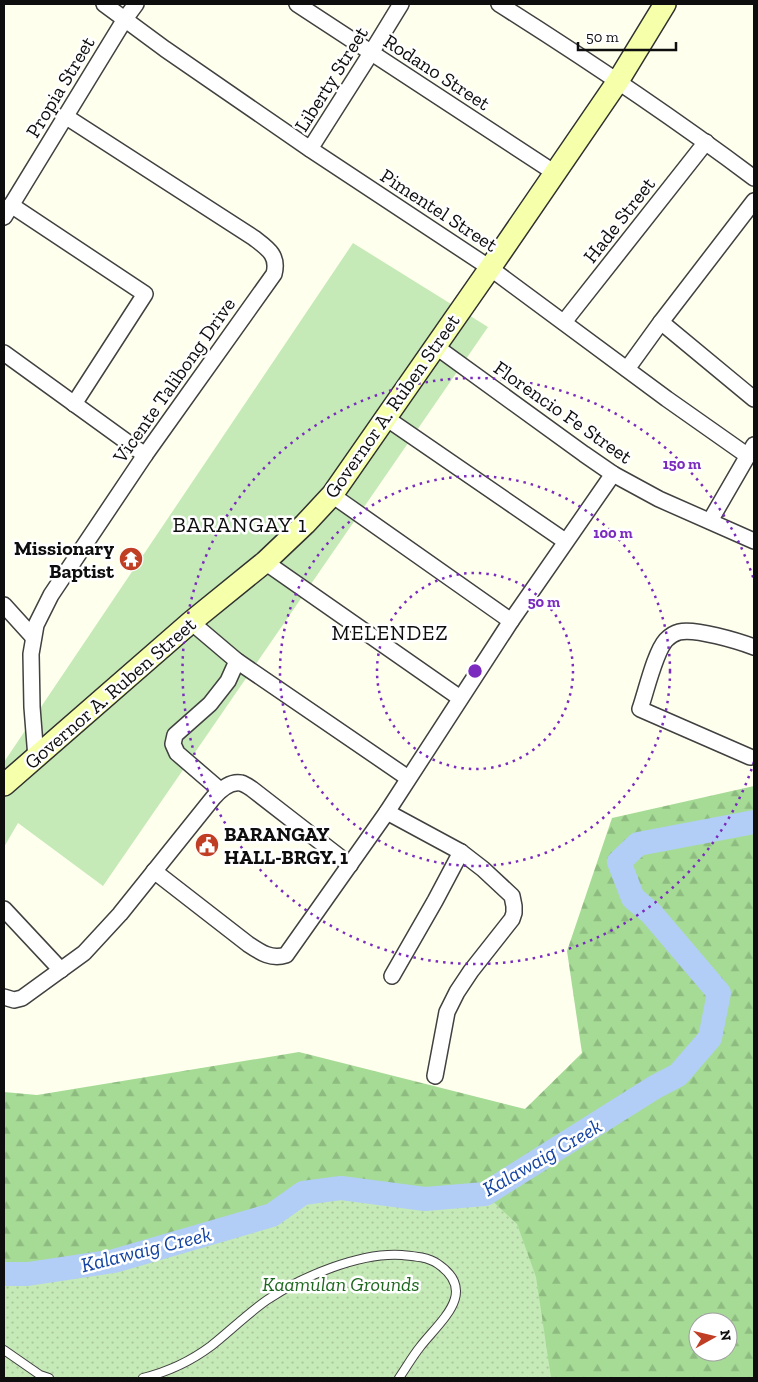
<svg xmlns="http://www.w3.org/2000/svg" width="758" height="1382" font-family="'Zilla Slab',serif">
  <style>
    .grass { fill: #c6eab7 }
    .forest { fill: url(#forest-firs); fill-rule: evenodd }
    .park { fill: url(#park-dots) }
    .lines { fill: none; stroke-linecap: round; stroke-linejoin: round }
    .river { stroke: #b2cef7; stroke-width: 24 }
    .service-casing { stroke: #414141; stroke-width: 10 }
    .minor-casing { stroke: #414141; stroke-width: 18 }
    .secondary-casing { stroke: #303030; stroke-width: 24 }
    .service { stroke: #fff; stroke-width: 8 }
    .minor { stroke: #fff; stroke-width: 15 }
    .secondary { stroke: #f6ffa9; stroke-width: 21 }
    .ring { fill: none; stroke: #7b2cbf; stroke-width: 2.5; stroke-dasharray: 2.5 5 }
    .labels { text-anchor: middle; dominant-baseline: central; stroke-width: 5; stroke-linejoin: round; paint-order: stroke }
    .street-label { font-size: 20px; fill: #0e0e0e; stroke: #fff }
    .poi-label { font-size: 20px; font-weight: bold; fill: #0e0e0e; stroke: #fff; text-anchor: end }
    .park-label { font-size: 20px; font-style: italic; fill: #1d671e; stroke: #fff }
    .neighbourhood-label { font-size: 21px; letter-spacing: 1px; fill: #0e0e0e; stroke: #fff }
    .water-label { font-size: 21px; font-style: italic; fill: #1545a2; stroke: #fff }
    .quarter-label { font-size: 22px; letter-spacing: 1px; fill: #0e0e0e; stroke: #fff }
    .centre { fill: #7b2cbf; stroke: #fff; stroke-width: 2.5 }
    .ring-label { font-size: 15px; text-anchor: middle; font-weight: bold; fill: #7b2cbf; stroke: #fff; stroke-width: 5; stroke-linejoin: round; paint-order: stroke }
  </style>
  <defs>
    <pattern id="forest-firs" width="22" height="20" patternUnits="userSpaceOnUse" patternTransform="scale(1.25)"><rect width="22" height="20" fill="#a6db96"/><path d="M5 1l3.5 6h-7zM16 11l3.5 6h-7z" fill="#8ebb80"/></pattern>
    <pattern id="park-dots" width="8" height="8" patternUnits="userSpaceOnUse" patternTransform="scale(1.25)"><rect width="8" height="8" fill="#c6eab7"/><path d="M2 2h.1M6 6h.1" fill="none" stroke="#a9c89c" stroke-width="1.8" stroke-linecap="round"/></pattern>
  </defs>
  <rect width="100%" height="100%" fill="#ffe"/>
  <!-- grass -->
  <path class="grass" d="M353 243 488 327 103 886 18 823 4 847V762Z"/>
  <!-- forest -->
  <path class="forest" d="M754 786V1378H4V1092L37 1095 299 1052 525 1109 582 1053 567 951 612 818ZM698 1322H728V1352H698Z"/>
  <!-- park -->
  <path class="park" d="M341 1188 425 1199 485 1194 517 1224 536 1277 551 1378H4V1274H28L114 1261 272 1215 303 1193Z"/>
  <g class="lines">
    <!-- river -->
    <path class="river" d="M4 1274H28L114 1261 272 1215 303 1193 341 1188 425 1199 485 1194 655 1087 678 1075 710 1038 719 993 651 913 633 898 619 862 638 844 754 822"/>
    <!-- service casing -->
    <g class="service-casing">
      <g id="service">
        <path d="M4 1350 40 1375 49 1378"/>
        <path d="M143 1378C167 1372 191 1361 211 1346 230 1331 247 1314 267 1300 301 1277 360 1252 402 1255 413 1256 428 1257 438 1264 479 1292 440 1321 420 1347 412 1357 406 1368 399 1378"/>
      </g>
    </g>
    <!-- minor casing -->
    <g class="minor-casing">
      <g id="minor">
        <path d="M104 4 165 49 310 149 490 268 667 399 748 456"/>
        <path d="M297 4 555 173"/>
        <path d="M499 4C586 59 671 116 754 178"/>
        <path d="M310 149 371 53 401 4"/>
        <path d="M11 205 145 294 74 404"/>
        <path d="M4 217 125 19 136 4"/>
        <path d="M564 322 706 142"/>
        <path d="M661 322 754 399"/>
        <path d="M435 346 584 454 613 474 659 499 754 541"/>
        <path d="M4 353 145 455"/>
        <path d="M627 369 661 322 754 201"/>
        <path d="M386 418 565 541"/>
        <path d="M332 495 511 621"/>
        <path d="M710 521 754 445"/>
        <path d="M265 562 460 698"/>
        <path d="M4 605 33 637"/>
        <path d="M191 622 237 661 408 778"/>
        <path d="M750 757 640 709C646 692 655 652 666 640 669 637 675 633 679 632 695 628 738 641 754 647"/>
        <path d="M36 758 32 707 31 654 36 625 51 595 145 455 274 274C279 255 267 248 254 238L65 116"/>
        <path d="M220 790 177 753 173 744 175 735 210 704 228 681 237 661"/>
        <path d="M387 812 461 852 483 869 512 896 514 906V913L512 919 471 971 457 992 447 1012 435 1076"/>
        <path d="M154 871 248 944C260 952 271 960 286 955L387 812 511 621 613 474"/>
        <path d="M4 909 61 970"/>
        <path d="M392 976 435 901 461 852"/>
        <path d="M4 997 14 1000 22 998 84 953 120 914 213 798C220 790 230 781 241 783 245 784 249 787 252 789L350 865"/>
      </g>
    </g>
    <!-- secondary casing -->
    <g class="secondary-casing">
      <path id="secondary" d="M4 785 191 622 265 562 305 524 332 495 490 268 618 81 665 4"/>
    </g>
    <!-- service -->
    <use href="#service" class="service"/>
    <!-- minor -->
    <use href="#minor" class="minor"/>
    <!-- secondary -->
    <use href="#secondary" class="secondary"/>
  </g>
  <!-- distance rings -->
  <g class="ring">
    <circle cx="475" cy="671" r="98"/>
    <circle cx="475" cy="671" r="195"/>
    <path d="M754 762A293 293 0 1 1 754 580"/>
  </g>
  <!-- icons -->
  <defs>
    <g id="temple-disc" transform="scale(1.25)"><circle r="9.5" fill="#c03e23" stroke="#fff"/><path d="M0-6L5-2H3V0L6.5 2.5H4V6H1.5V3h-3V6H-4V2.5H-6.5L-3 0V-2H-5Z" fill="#fff"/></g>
    <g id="civic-disc" transform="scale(1.25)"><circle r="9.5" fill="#c03e23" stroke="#fff"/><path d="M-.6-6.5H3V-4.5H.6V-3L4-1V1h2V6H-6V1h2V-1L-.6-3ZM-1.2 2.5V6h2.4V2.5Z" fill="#fff"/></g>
  </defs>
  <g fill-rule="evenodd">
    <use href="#temple-disc" x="131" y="559"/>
    <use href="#civic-disc" x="207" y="845"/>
  </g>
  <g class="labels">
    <!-- street labels -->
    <g class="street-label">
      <text transform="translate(437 72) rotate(33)">Rodano Street</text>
      <text transform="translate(331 79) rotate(-58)">Liberty Street</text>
      <text transform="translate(60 87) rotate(-59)">Propia Street</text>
      <text transform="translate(439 210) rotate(33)">Pimentel Street</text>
      <text transform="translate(619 220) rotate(-52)">Hade Street</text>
      <text transform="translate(174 380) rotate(-55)">Vicente Talibong Drive</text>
      <text transform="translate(392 406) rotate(-55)">Governor A. Ruben Street</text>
      <text transform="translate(563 412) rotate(35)">Florencio Fe Street</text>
      <text transform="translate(110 693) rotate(-41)">Governor A. Ruben Street</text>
    </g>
    <!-- poi labels -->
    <g class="poi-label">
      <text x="114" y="548">Missionary<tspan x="114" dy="23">Baptist</tspan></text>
      <text x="224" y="834" text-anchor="start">BARANGAY<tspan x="224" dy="23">HALL-BRGY. 1</tspan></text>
    </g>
    <!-- park labels -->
    <g class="park-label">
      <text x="341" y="1284">Kaamulan Grounds</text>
    </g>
    <!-- neighbourhood labels -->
    <g class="neighbourhood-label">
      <text x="390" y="632">MELENDEZ</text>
    </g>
    <!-- water labels -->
    <g class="water-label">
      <text transform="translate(542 1157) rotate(-30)">Kalawaig Creek</text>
      <text transform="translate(146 1249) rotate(-14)">Kalawaig Creek</text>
    </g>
    <!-- quarter labels -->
    <g class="quarter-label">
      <text x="240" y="524">BARANGAY 1</text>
    </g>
  </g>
  <circle cx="475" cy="671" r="8" class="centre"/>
  <g class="ring-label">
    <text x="682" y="469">150 m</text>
    <text x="613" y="538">100 m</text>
    <text x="544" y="607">50 m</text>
  </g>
  <!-- border -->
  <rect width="758" height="1382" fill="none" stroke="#0e0e0e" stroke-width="10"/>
  <!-- north arrow -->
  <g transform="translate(713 1337) rotate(82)"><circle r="24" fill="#ffffff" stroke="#9f9f9f"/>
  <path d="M0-4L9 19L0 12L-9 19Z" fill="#c03e23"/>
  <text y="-8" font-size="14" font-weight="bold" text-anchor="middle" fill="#0e0e0e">N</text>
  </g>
  <!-- scale -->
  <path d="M578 42v8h98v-8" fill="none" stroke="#0e0e0e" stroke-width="2.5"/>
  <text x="586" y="42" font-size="15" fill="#0e0e0e" stroke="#ffffff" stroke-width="4" paint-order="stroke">50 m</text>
</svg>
